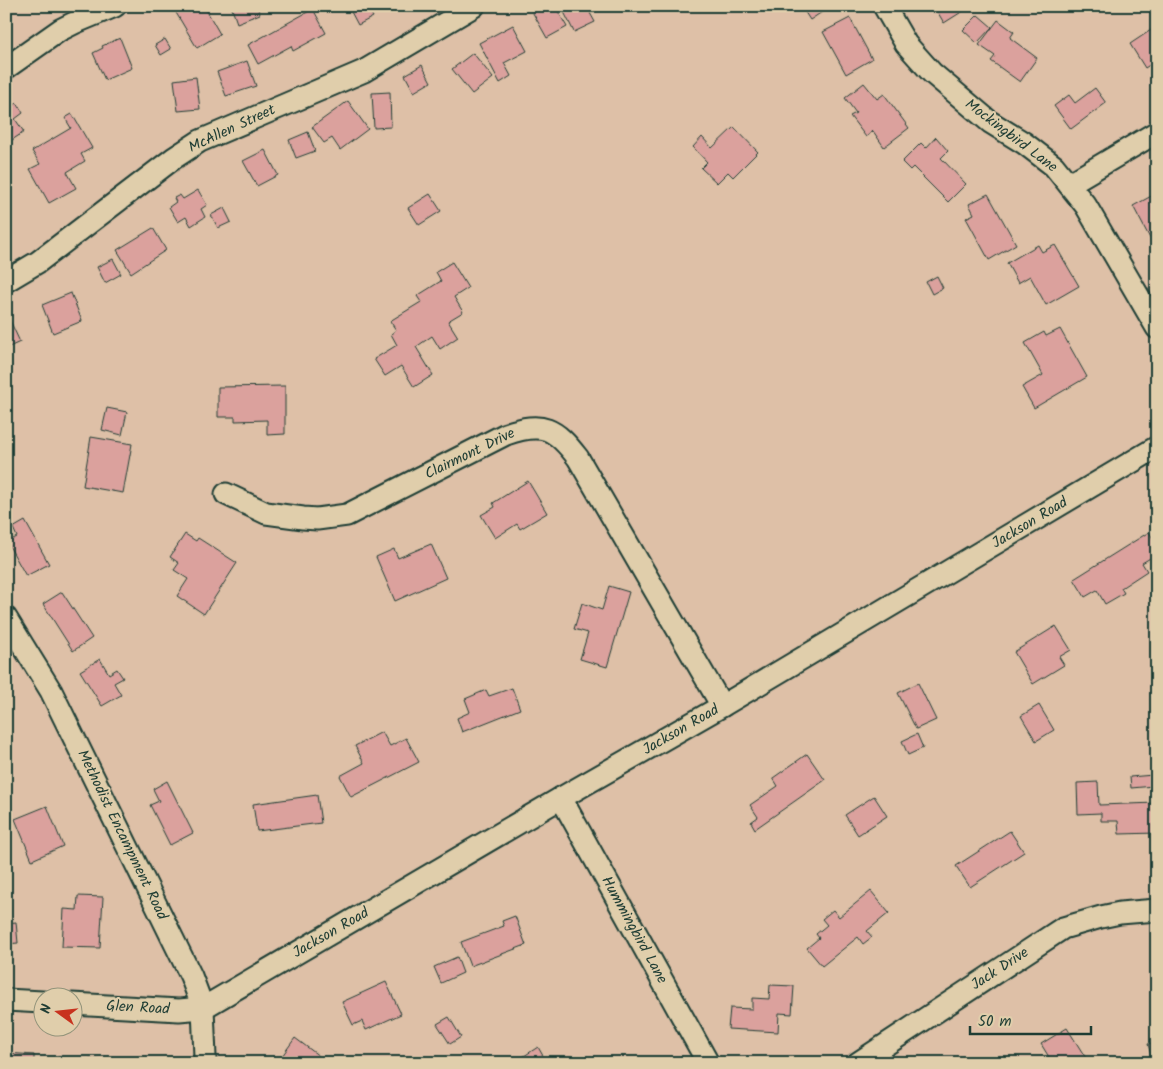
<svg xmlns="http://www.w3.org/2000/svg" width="1163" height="1069" font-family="Kalam,sans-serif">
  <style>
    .building { fill: #dba19d; stroke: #1f3d34 }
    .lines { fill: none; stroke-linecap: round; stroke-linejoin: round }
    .minor-casing { stroke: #1f3d34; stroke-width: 25 }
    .minor { stroke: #e0ceab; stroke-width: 21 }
    .labels { text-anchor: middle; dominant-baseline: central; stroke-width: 4; stroke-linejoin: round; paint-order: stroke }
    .street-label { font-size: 15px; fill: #1f3d34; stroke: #e0ceab }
  </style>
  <rect width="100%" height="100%" fill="#dec0a7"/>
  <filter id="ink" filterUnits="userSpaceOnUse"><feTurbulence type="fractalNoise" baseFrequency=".02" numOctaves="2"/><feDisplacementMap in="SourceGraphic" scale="10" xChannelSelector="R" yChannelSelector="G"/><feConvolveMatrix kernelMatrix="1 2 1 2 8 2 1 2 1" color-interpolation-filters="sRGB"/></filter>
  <g filter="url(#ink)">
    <!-- building -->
    <g class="building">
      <path d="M182 6H204L220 34 197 48 175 11Z"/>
      <path d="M231 6H257L260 14 237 23Z"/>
      <path d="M348 6H367L373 17 358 25Z"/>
      <path d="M529 6H555L567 27 547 38Z"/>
      <path d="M561 6H602L603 7 590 13 595 22 574 32Z"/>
      <path d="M801 6H831L810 20Z"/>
      <path d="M934 6H971L944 23Z"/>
      <path d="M313 9 326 33 293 51 291 46 258 64 248 45Z"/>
      <path d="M978 15 992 27 977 43 963 30Z"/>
      <path d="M850 18 872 59 846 74 823 32Z"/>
      <path d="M998 20 1014 32 1010 38 1037 58 1020 82 991 61 995 56 979 45Z"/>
      <path d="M513 25 527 51 504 63 511 76 500 83 479 43Z"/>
      <path d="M1154 28 1157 33V73L1151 64 1145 68 1130 44Z"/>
      <path d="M120 38 132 68 105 80 93 53 103 48 102 46Z"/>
      <path d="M165 39 171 49 161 55 155 45Z"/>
      <path d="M473 53 493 78 472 94 452 69Z"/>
      <path d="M247 61 256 86 226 96 217 72Z"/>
      <path d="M422 65 431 82 414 92 405 75Z"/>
      <path d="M196 77 200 109 178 111 174 80Z"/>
      <path d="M864 83 877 99 884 94 909 128 884 147 873 131 866 137 850 116 856 113 845 98Z"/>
      <path d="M1095 88 1106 103 1071 129 1054 106 1069 95 1075 103Z"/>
      <path d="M390 92 391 127 374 128 372 93Z"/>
      <path d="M348 101 368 129 340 150 332 138 324 143 312 127Z"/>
      <path d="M17 103 23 113 15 119 24 132 9 142 6 138V105L9 108Z"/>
      <path d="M72 114 92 148 81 154 85 161 67 172 76 188 49 203 30 169 40 164 32 151 71 128 65 118Z"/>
      <path d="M734 127 758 152 733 177 728 172 717 183 701 168 707 162 693 147 702 137 712 148Z"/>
      <path d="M308 132 315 151 296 158 289 140Z"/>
      <path d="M936 137 948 151 941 158 966 184 948 202 913 167 910 170 902 162 921 143 926 148Z"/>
      <path d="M265 150 278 175 257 186 243 161Z"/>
      <path d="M198 190 207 205 201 209 205 217 191 226 186 217 178 222 169 207 176 202 174 198 180 195 183 199Z"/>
      <path d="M1157 193V245L1154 246 1133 206Z"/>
      <path d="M430 194 441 211 419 225 408 208Z"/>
      <path d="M988 194 1016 244 989 260 966 218 974 214 969 204Z"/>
      <path d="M224 208 231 222 218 228 211 215Z"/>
      <path d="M153 228 166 250 131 273 117 250Z"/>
      <path d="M1038 245 1042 252 1055 245 1079 286 1046 305 1030 276 1018 283 1007 263Z"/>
      <path d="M113 259 121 274 105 283 97 267Z"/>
      <path d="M452 262 468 288 454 297 463 312 448 321 458 337 440 349 432 336 416 347 433 375 414 387 401 366 385 376 374 359 397 345 391 334 396 330 390 321 421 302 417 296 441 281 436 272Z"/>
      <path d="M937 276 943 288 932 294 926 282Z"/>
      <path d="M71 293 82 321 53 333 42 305Z"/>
      <path d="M6 312 20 342 7 348 6 347Z"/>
      <path d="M1060 329 1087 377 1034 408 1022 387 1043 375 1025 343 1044 332 1046 336Z"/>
      <path d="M285 386V434L267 435V420L235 421V417H218V387Z"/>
      <path d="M107 408 127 412 122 435 102 430Z"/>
      <path d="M91 437 132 444 123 493 83 486Z"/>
      <path d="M528 481 547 513 520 529 517 524 495 538 481 515 495 507 493 503Z"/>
      <path d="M25 521 49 564 26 576 7 542 17 537 13 528Z"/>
      <path d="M1149 532 1157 545V554L1142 563 1147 571 1121 588 1124 593 1105 604 1097 590 1085 597 1074 579Z"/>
      <path d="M185 534 196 541 198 538 237 563 204 614 177 596 188 579 174 570 179 563 170 557Z"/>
      <path d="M431 544 446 578 395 601 376 557 394 549 398 558Z"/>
      <path d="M609 586 629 592 607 667 580 659 588 633 574 629 582 603 602 610Z"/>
      <path d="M62 592 92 638 73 651 43 604Z"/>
      <path d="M1056 626 1071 650 1059 657 1064 665 1033 684 1014 652Z"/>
      <path d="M100 659 109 674 117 669 123 678 114 683 121 695 102 706 80 671Z"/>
      <path d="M918 683 936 720 916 729 898 693Z"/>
      <path d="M512 688 520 709 462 732 457 718 470 712 465 699 486 690 489 696Z"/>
      <path d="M1039 705 1054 730 1036 741 1021 716Z"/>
      <path d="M382 732 390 746 406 738 419 762 351 797 340 776 364 763 355 746Z"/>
      <path d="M917 734 923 748 908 755 902 741Z"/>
      <path d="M807 754 825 780 755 829 751 822 758 817 750 805 778 786 773 778Z"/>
      <path d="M1153 775 1154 786 1131 788 1130 777Z"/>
      <path d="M167 781 193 833 170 845 150 805 159 801 153 789Z"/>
      <path d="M1098 782 1099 805 1157 803V833L1119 834 1118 821H1101V813L1078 814 1077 783Z"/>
      <path d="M317 795 321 823 257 831 253 804Z"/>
      <path d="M874 796 887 816 858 835 845 815Z"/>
      <path d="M47 806 63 846 32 860 15 819Z"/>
      <path d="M1010 831 1024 852 970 887 956 866Z"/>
      <path d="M871 891 889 913 867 931 872 937 863 944 858 937 822 966 807 948 819 938 816 934 827 925 822 919 833 910 839 917Z"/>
      <path d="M78 896 103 897 100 948 62 947 64 909 77 910Z"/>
      <path d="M515 916 526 945 470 966 461 942 504 926 502 921Z"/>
      <path d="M16 922 18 943 6 944V923Z"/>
      <path d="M457 957 463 973 441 983 434 967Z"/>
      <path d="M386 982 401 1014 366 1030 362 1021 353 1025 342 1002Z"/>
      <path d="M770 985 794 986 792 1014 779 1013 778 1032 728 1029 730 1008 752 1009V998L769 999Z"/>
      <path d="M449 1017 461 1037 450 1044 437 1024Z"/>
      <path d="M1067 1028 1089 1063H1050L1052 1062 1041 1044Z"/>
      <path d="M295 1038 319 1056 314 1063H277Z"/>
      <path d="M1157 1041V1063H1153L1148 1044Z"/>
      <path d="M538 1047 547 1063H524L521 1058Z"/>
      <path d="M6 1053 34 1055V1063H6Z"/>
      <path d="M58 1057 108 1061V1063H58Z"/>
      <path d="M52 1058 57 1059 56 1063H51Z"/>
    </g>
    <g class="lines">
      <!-- minor casing -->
      <g class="minor-casing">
        <g id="minor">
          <path d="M884 6 906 44 932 73 990 122 1024 143 1054 166 1086 206 1157 328"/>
          <path d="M6 68 60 30 74 23 115 6"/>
          <path d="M1069 184 1157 132"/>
          <path d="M6 281 38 262 174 158 200 141 364 71 474 6"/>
          <path d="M226 494 266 513 303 518 317 519 347 515 506 434C543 421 555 428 578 458L722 706"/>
          <path d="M6 618 51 691 191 976 203 1008 205 1057 204 1063"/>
          <path d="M561 798 708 1063"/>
          <path d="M6 1000 42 1002"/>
          <path d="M72 1004 179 1010 203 1008 561 798 722 706 1157 447"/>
          <path d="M858 1063 1063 928 1101 917 1120 913 1157 910"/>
        </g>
      </g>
      <!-- minor -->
      <use href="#minor" class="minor"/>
    </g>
  </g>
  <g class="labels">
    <!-- street labels -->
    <g class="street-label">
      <text transform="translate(232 129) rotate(-25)">McAllen Street</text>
      <text transform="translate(1011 136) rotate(37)">Mockingbird Lane</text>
      <text transform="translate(470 454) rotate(-26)">Clairmont Drive</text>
      <text transform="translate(1030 523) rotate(-31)">Jackson Road</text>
      <text transform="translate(681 730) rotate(-30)">Jackson Road</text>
      <text transform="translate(122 835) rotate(64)">Methodist Encampment Road</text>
      <text transform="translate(634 930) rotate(61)">Hummingbird Lane</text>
      <text transform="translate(331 933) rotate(-30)">Jackson Road</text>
      <text transform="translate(1000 969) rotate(-33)">Jack Drive</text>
      <text transform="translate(138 1008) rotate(3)">Glen Road</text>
    </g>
  </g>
  <!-- margin -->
  <rect width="1163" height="1069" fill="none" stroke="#e0ceab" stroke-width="25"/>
  <rect x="12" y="12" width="1138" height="1044" fill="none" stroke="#1f3d34" stroke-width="2" filter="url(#ink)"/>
  <!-- north arrow -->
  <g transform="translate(58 1012) rotate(285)"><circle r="24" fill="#e0ceab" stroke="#93947b"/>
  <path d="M0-4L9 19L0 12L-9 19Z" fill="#c8321e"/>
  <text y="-8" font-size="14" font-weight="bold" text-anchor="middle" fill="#1f3d34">N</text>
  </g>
  <!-- scale -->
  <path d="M970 1026v8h121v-8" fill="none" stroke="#1f3d34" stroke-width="2.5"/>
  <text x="978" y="1026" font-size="15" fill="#1f3d34" stroke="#e0ceab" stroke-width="4" paint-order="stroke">50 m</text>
</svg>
